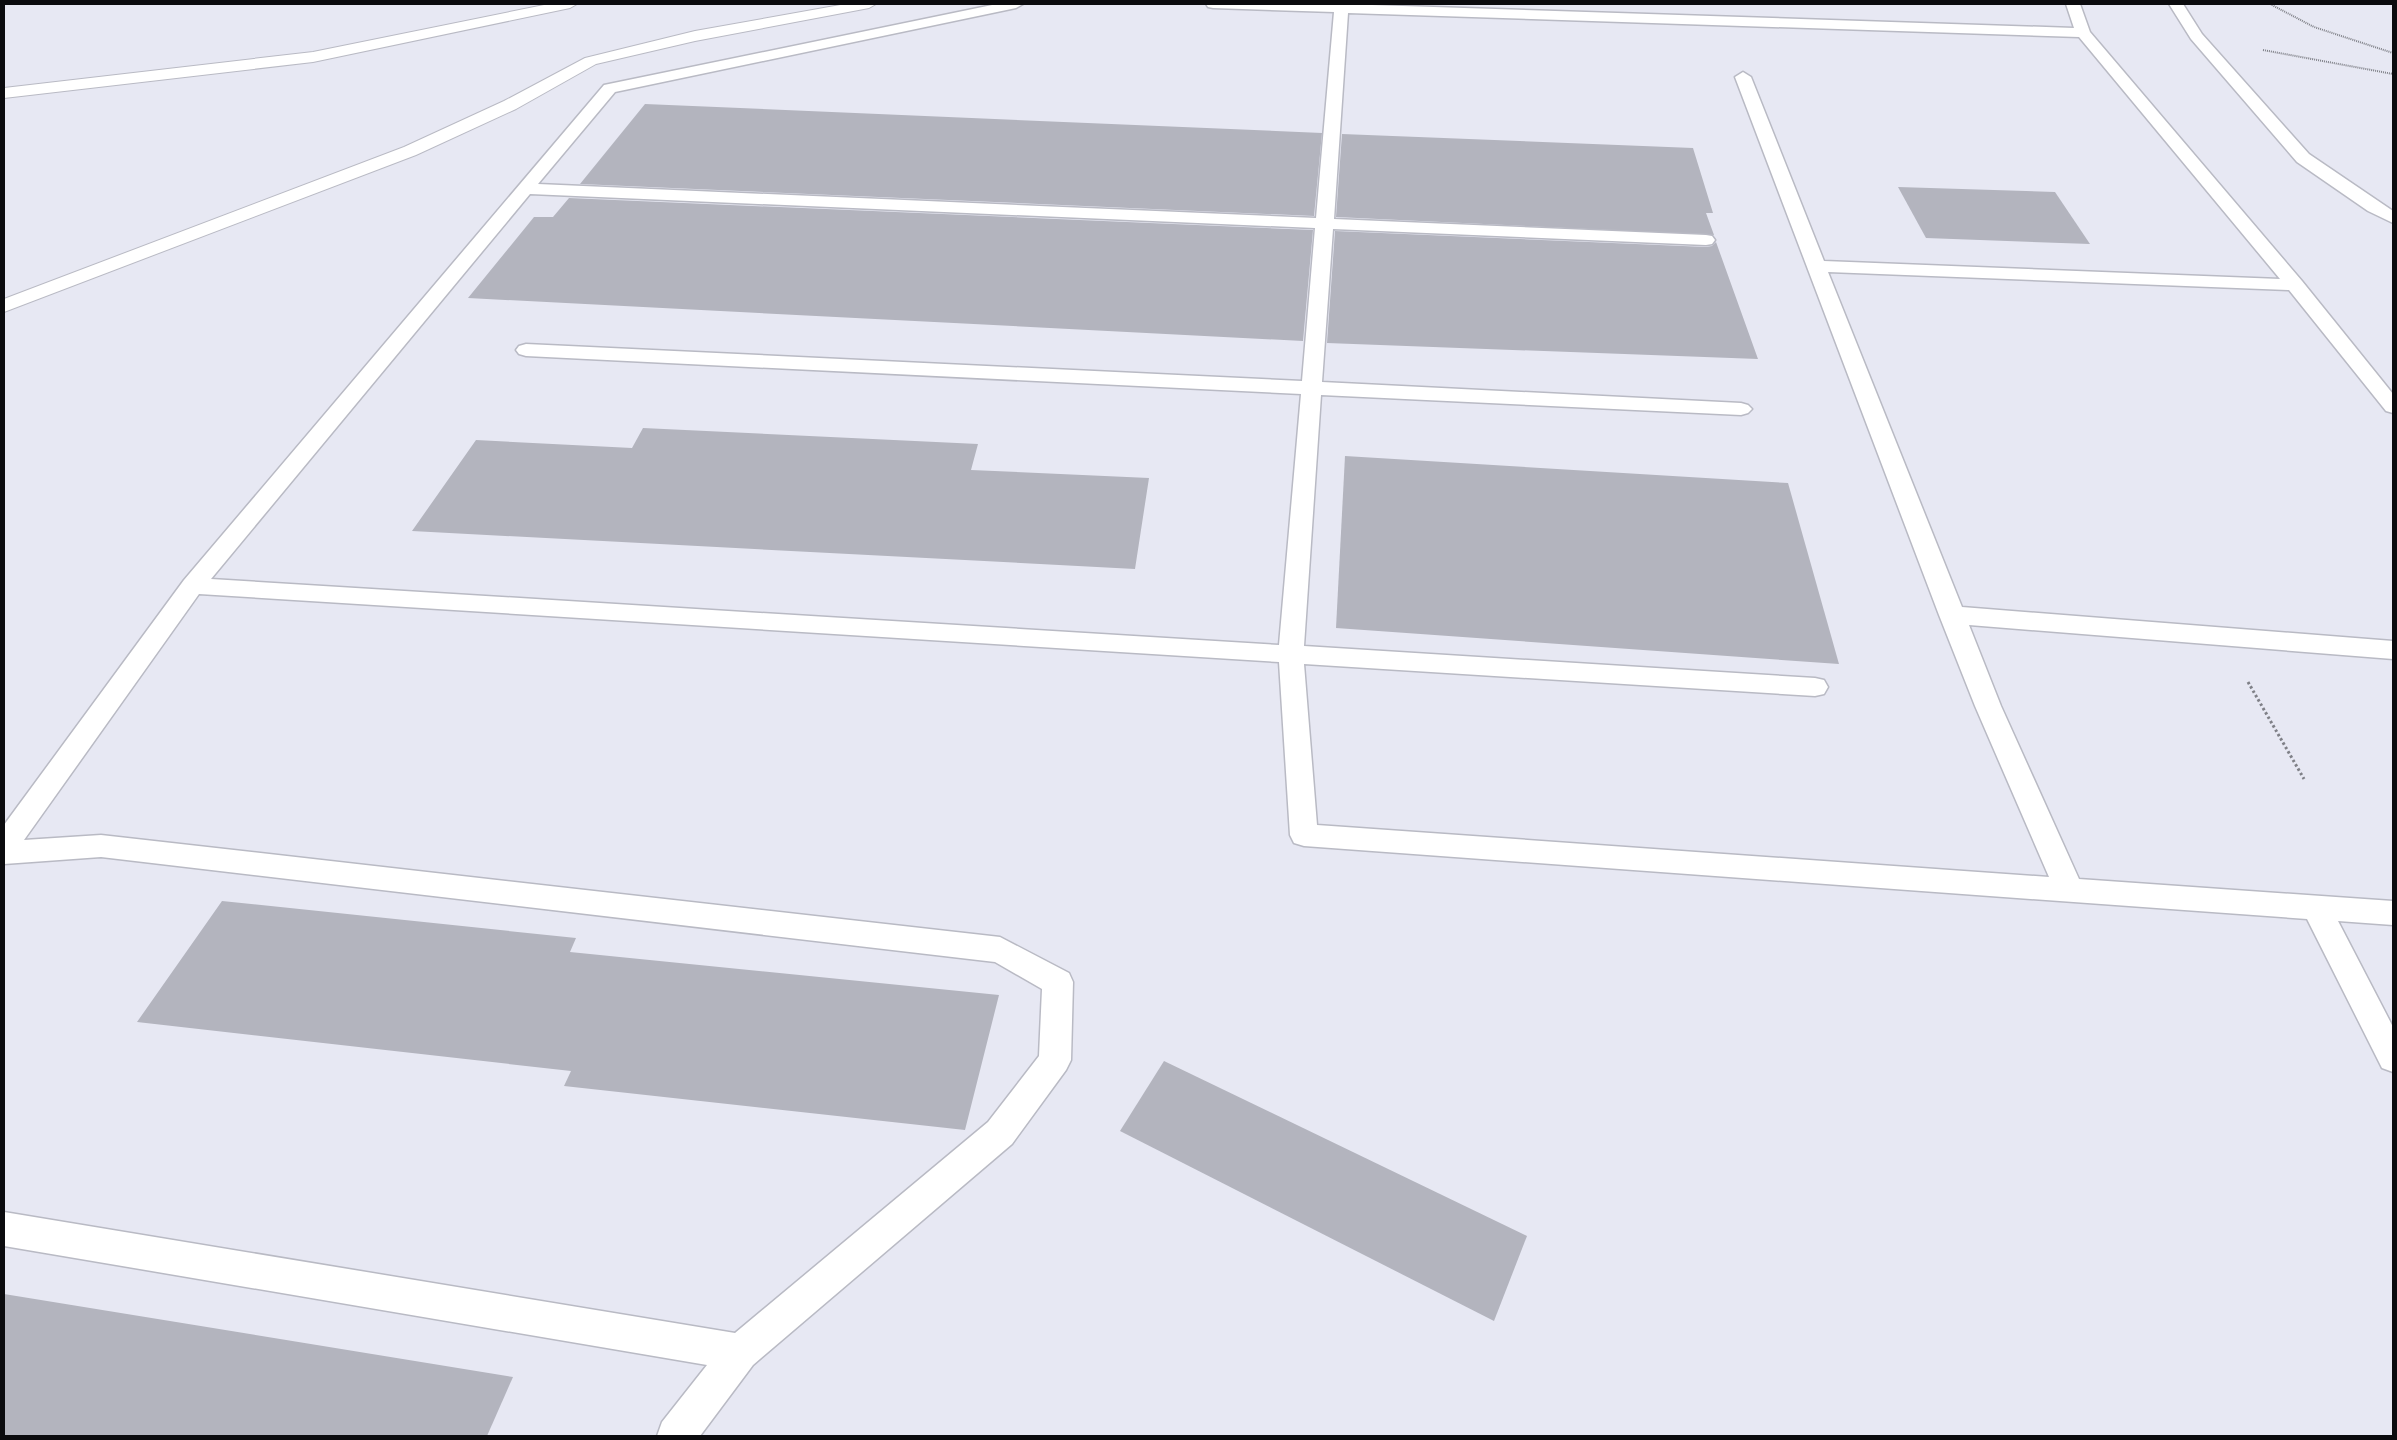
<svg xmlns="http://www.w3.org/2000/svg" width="2397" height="1440" font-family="'Golos Text',sans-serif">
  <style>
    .building { fill: #b3b4be }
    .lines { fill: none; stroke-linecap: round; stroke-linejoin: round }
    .lane-casing { stroke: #b9bac4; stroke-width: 3 }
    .secondary-casing { stroke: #b9bac4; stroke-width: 2 }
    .path-far1 { stroke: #7f8087; stroke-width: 2; stroke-dasharray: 1 1; stroke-linecap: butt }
    .path { stroke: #7f8087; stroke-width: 3; stroke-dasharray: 2.5 2.5; stroke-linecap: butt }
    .lane { fill: #fff; fill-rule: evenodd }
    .secondary { fill: #fff; fill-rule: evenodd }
  </style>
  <rect width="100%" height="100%" fill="#e7e8f3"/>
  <!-- building -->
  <g class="building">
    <path d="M645 104 1322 133 1314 216 580 184Z"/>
    <path d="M1342 134 1693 148 1713 213H1706L1714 235 1336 217Z"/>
    <path d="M1898 187 2055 192 2090 244 1926 238Z"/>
    <path d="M569 198 1313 230 1303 341 468 298 534 217H553Z"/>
    <path d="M1335 231 1706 247 1712 246 1716 242 1758 359 1327 343Z"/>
    <path d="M643 428 978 444 971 470 1149 478 1135 569 412 531 476 440 632 448Z"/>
    <path d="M1345 456 1788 483 1839 664 1336 628Z"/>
    <path d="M222 901 576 938 570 952 999 995 965 1130 564 1086 571 1071 137 1022Z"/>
    <path d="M1164 1061 1527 1236 1494 1321 1120 1131Z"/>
    <path d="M4 1294 513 1377 487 1436H4Z"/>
  </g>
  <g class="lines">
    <!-- lane casing -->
    <g class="lane-casing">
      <g id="lane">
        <path d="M997 4H1023L1016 8 615 92 538 184 1316 218 1334 12 1213 8 1208 7 1206 4H1341L2074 28 2066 4H2080L2090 32 2302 281 2393 394V413L2386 411 2289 290 1828 272 1962 607 2393 641V659L1969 625 2001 706 2079 879 2393 901V925L2338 921 2393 1027V1072L2382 1068 2307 919 1304 846 1294 843 1290 835 1279 662 199 594 24 840 101 835 1000 937 1069 973 1073 982 1071 1060 1066 1070 1012 1144 753 1365 700 1436H657L662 1422 707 1365 4 1246V1212L735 1333 988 1122 1039 1056 1042 989 995 962 101 857 4 864V825L184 580 604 85ZM1348 13 2079 37 2280 279 1824 261 1751 77 1743 72 1735 77 1939 615 1975 706 2049 877 1317 825 1304 664 1815 696 1824 694 1828 687 1824 680 1815 678 1304 646 1321 395 1741 415 1748 413 1752 409 1748 405 1741 403 1322 382 1333 229 1706 245 1712 244 1715 240 1712 236 1706 235 1334 219ZM530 194 1315 228 1302 381 526 344 519 346 516 350 519 354 526 356 1301 394 1279 645 211 579Z"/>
        <path d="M2169 4H2183L2202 34 2309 154 2393 211V223L2368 211 2297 162 2191 39Z"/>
      </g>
    </g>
    <!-- secondary casing -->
    <g class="secondary-casing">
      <g id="secondary">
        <path d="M549 4H577L570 8 313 62 4 98V88L313 52Z"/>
        <path d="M846 4H876L869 8 695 41 596 64 516 109 416 155 4 312V299L404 147 504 101 585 58 695 31Z"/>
      </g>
    </g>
    <!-- path-far1 -->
    <g class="path-far1">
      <path d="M2270 4 2314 27 2393 53"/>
      <path d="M2263 50 2393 74"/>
    </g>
    <!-- path -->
    <path class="path" d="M2248 682 2304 779"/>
    <!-- lane -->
    <use href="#lane" class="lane"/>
    <!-- secondary -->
    <use href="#secondary" class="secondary"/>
  </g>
  <!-- border -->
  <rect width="2397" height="1440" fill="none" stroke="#0b0b0e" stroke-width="10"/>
</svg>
